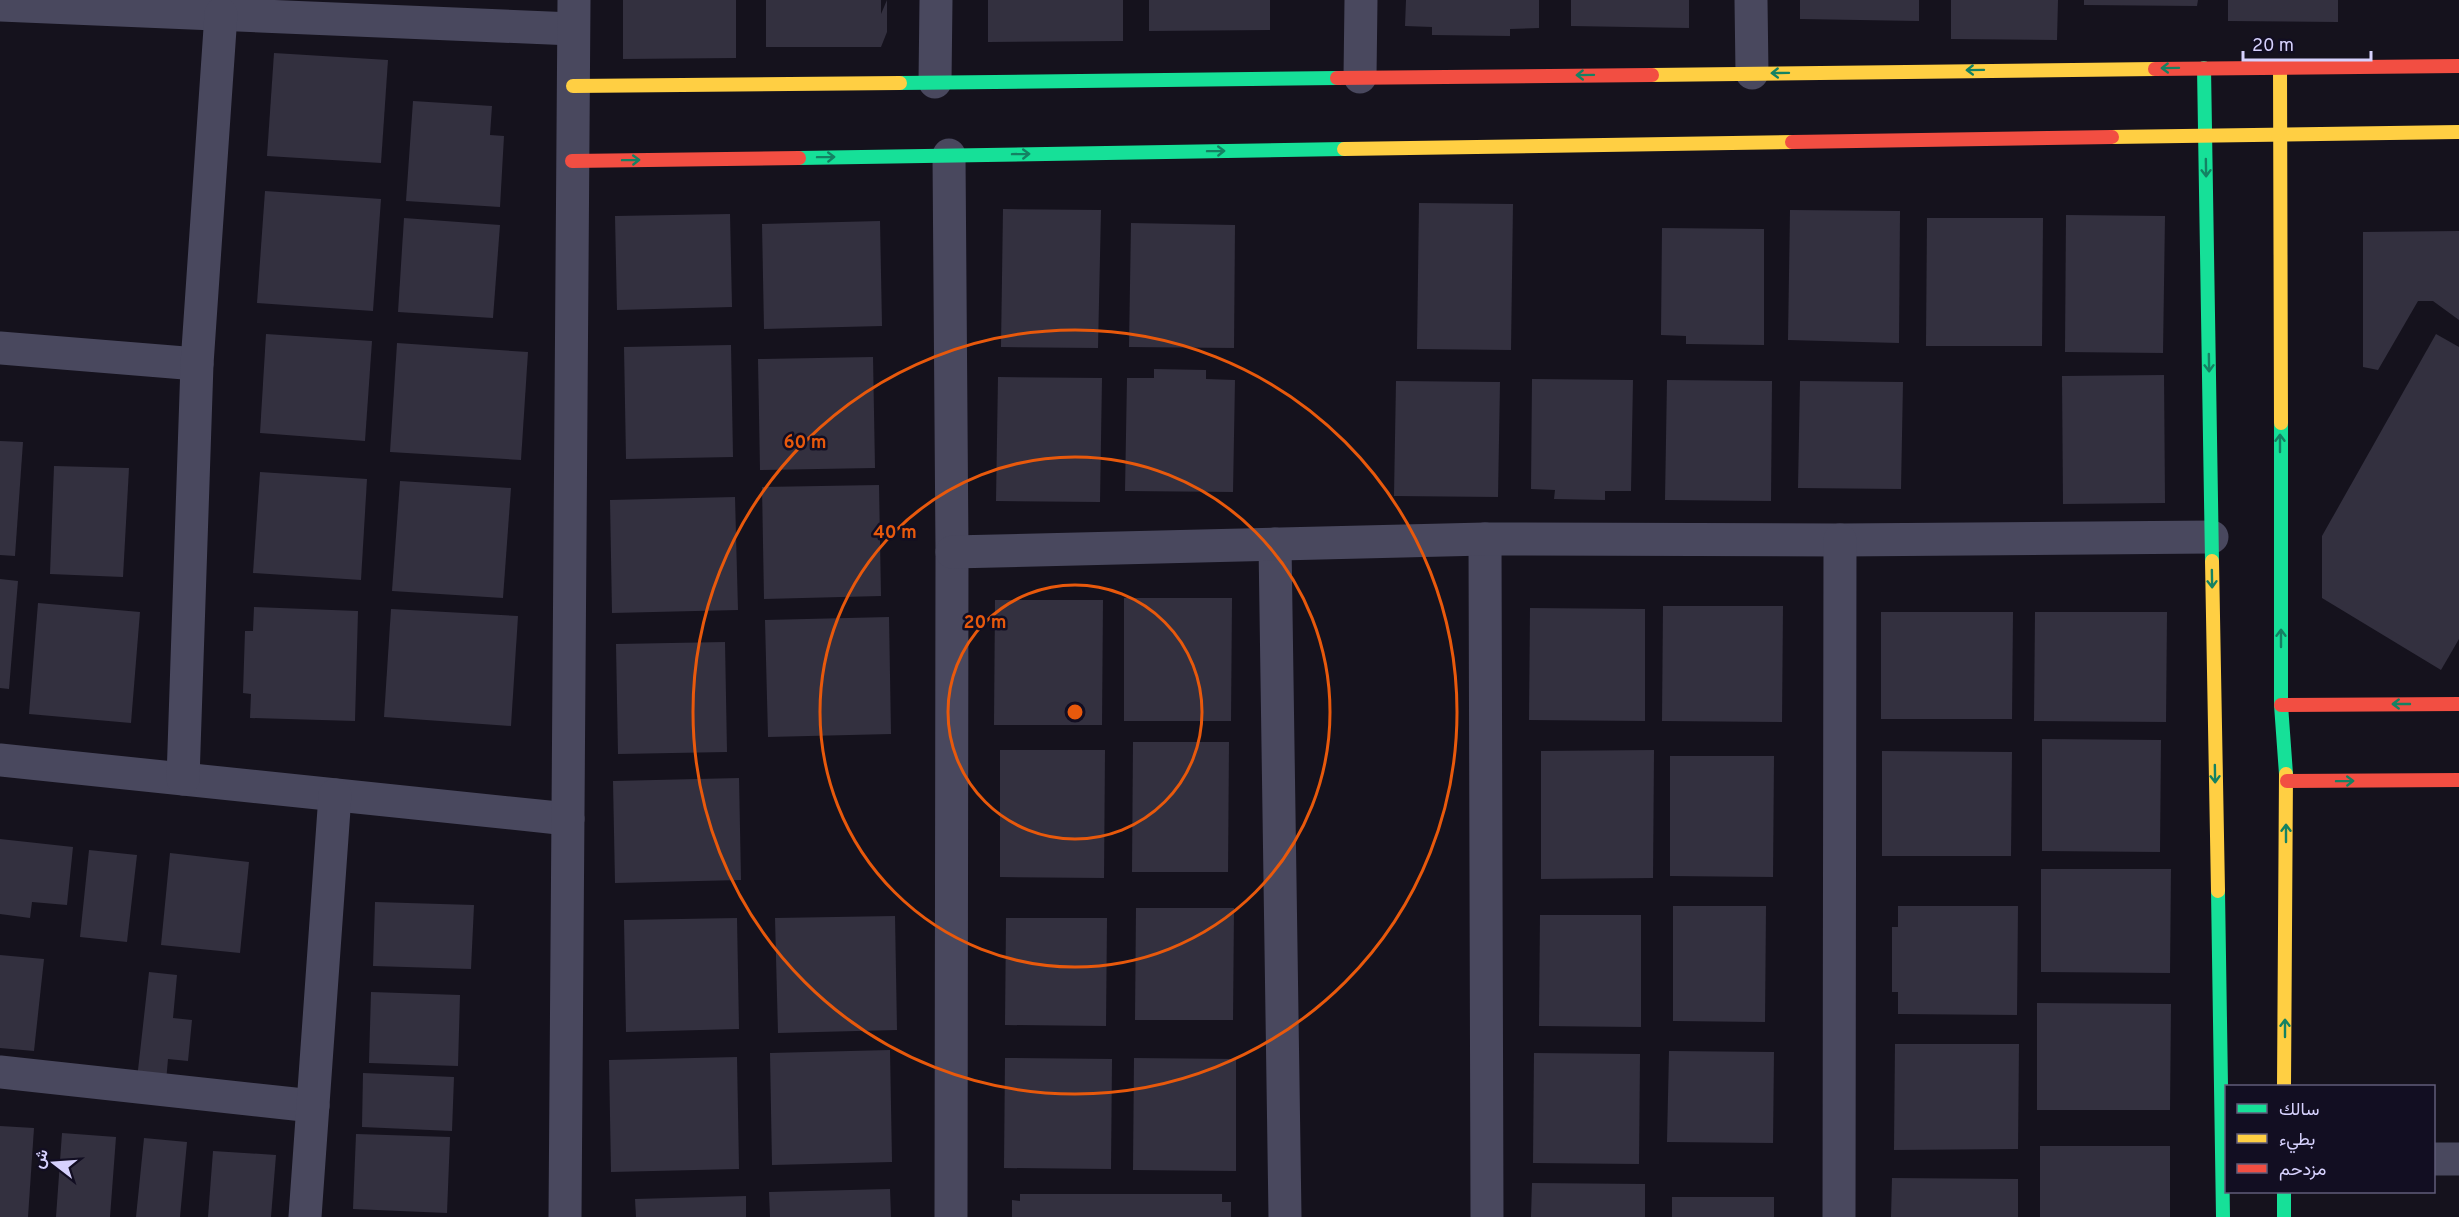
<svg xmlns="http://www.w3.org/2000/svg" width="2459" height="1217" font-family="Overpass,Vazirmatn,sans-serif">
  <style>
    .building { fill: #33303f }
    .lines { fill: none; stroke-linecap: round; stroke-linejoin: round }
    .street { stroke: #49485e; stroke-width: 33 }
    .fast { stroke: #16e098; stroke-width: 14 }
    .slow { stroke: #ffcf43; stroke-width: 14 }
    .jam { stroke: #f24e42; stroke-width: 14 }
    .oneway { stroke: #148263 }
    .ring { fill: none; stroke: #e8590c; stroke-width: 3 }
    .centre { fill: #e8590c; stroke: #120e22; stroke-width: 3 }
    .ring-label { font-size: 18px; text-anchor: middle; font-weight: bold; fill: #e8590c; stroke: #120e22; stroke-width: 5; stroke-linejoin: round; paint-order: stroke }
  </style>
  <rect width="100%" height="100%" fill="#15121d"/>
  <!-- building -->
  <g class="building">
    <path d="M623 0H736V58L623 59Z"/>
    <path d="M766 0H881V14L887 0V32L881 47H766Z"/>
    <path d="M988 0H1123V41L988 42Z"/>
    <path d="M1149 0H1270V30L1149 31Z"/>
    <path d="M1406 0H1539V28L1510 29V36L1432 35V27L1405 26Z"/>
    <path d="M1571 0H1689V28L1571 26Z"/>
    <path d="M1800 0H1919V21L1800 19Z"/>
    <path d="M1951 0H2058L2057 40 1951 39Z"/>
    <path d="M2084 0H2198L2197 6 2084 5Z"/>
    <path d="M2228 0H2338V22L2228 21Z"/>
    <path d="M274 53 388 60 381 163 267 156Z"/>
    <path d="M413 101 492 106 490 135 504 136 500 207 406 201Z"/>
    <path d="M265 191 381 199 373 311 257 303Z"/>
    <path d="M1419 203 1513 204 1511 350 1417 349Z"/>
    <path d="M1003 209 1101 210 1098 348 1001 347Z"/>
    <path d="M1790 210 1900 211 1899 343 1788 340Z"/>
    <path d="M730 214 732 307 617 310 615 216Z"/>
    <path d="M2066 215 2165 216 2163 353 2065 352Z"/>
    <path d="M404 218 500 225 493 318 398 312Z"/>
    <path d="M1927 218H2043L2042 346H1926Z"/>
    <path d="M880 221 882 326 764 329 762 224Z"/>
    <path d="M1131 223 1235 225 1234 348 1129 347Z"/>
    <path d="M1662 228 1764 229V345L1686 344V336L1661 335Z"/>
    <path d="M2459 231V320L2433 301H2418L2378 370 2363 367V232Z"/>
    <path d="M266 334 372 341 365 441 260 433Z"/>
    <path d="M2436 334 2459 347V639L2441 670 2322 598V536Z"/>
    <path d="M397 343 528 352 521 460 390 452Z"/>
    <path d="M731 345 733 457 626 459 624 347Z"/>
    <path d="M873 357 875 468 760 470 758 359Z"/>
    <path d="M1154 369 1206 370V379L1235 380 1233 492 1125 491 1127 378H1154Z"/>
    <path d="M2164 375 2165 503 2063 504 2062 376Z"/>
    <path d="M998 377 1102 378 1100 502 996 501Z"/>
    <path d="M1532 379 1633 380 1631 491H1605V500L1554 499 1555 490 1531 489Z"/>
    <path d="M1667 380 1772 381 1771 501 1665 500Z"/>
    <path d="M1396 381 1500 382 1498 497 1394 496Z"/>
    <path d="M1800 381 1903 382 1901 489 1798 488Z"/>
    <path d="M0 441 23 442 15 556 0 555Z"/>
    <path d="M54 466 129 468 123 577 50 574Z"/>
    <path d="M260 472 367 479 361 580 253 573Z"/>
    <path d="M400 481 511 488 503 598 392 591Z"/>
    <path d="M879 485 881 596 764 599 762 487Z"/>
    <path d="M735 497 738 610 612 613 610 500Z"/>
    <path d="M0 579 18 581 9 689 0 688Z"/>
    <path d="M1124 598H1232L1231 721H1124Z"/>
    <path d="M995 600H1103L1102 725H994Z"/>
    <path d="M38 603 140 612 131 723 29 714Z"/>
    <path d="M1663 606H1783L1782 722 1662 721Z"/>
    <path d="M254 607 358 611 355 721 250 718 251 694 243 693 245 631H253Z"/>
    <path d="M1530 608 1645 609V721L1529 720Z"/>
    <path d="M391 609 518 616 511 726 384 717Z"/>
    <path d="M1881 612H2013L2012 719H1881Z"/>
    <path d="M2035 612H2167L2166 722 2034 721Z"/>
    <path d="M889 617 891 734 768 737 765 620Z"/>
    <path d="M725 642 727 752 618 754 616 644Z"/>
    <path d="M2042 739 2161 740 2160 852 2042 851Z"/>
    <path d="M1133 742H1229L1228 872H1132Z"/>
    <path d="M1000 750H1105L1104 878 1000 877Z"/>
    <path d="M1654 750 1653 878 1541 879V751Z"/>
    <path d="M1882 751 2012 752 2011 856H1882Z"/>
    <path d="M1670 756H1774L1773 877 1670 876Z"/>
    <path d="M739 778 741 880 615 883 613 781Z"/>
    <path d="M0 839 73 847 67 905 32 902 30 918 0 914Z"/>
    <path d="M89 850 137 855 127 942 80 937Z"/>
    <path d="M170 853 249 862 240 953 161 945Z"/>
    <path d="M2041 869H2171L2170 973 2041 972Z"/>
    <path d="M375 902 474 905 471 969 373 966Z"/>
    <path d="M1673 906H1766L1765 1022 1673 1021Z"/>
    <path d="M1898 906H2018L2017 1015 1898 1014V992H1892V927H1898Z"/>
    <path d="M1136 908H1234L1233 1020H1135Z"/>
    <path d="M1540 915H1641V1027L1539 1026Z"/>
    <path d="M895 916 897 1030 778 1033 775 918Z"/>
    <path d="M737 918 739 1029 626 1032 624 920Z"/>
    <path d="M1006 918H1107L1106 1026 1005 1025Z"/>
    <path d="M0 955 44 959 34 1051 0 1048Z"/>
    <path d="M149 972 177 975 173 1018 192 1020 188 1061 168 1059 166 1082 137 1079Z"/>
    <path d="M371 992 460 995 458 1066 369 1063Z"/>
    <path d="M2037 1003 2171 1004 2170 1110H2037Z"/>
    <path d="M1895 1044H2019L2018 1149 1894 1150Z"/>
    <path d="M890 1050 892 1162 772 1165 770 1053Z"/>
    <path d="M1669 1051 1774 1052 1773 1143 1667 1142Z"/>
    <path d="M1534 1053 1640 1054 1639 1164 1533 1163Z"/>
    <path d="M737 1057 739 1169 611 1172 609 1060Z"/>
    <path d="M1005 1058 1112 1059 1111 1169 1004 1168Z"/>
    <path d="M1134 1058 1236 1059V1171L1133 1170Z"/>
    <path d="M363 1073 454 1077 452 1131 362 1127Z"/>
    <path d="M0 1126 34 1128 28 1217H0Z"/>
    <path d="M62 1133 116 1137 110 1217H56Z"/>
    <path d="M356 1134 450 1137 447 1213 353 1209Z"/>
    <path d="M144 1138 187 1142 180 1217H136Z"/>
    <rect x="2040" y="1146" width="130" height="71"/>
    <path d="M213 1151 276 1155 271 1217H208Z"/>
    <path d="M1892 1178 2018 1179V1217H1891Z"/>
    <path d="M1532 1183 1645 1184V1217H1531Z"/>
    <path d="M890 1189 891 1217H770L769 1192Z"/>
    <path d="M1020 1194H1222V1202H1231V1217H1012V1200L1020 1201Z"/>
    <path d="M746 1196V1217H636L635 1199Z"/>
    <rect x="1672" y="1197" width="102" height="20"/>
  </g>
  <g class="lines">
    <!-- street -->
    <g class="street">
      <path d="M1751 0 1752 73"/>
      <path d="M0 5 573 29"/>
      <path d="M1360 77 1361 0"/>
      <path d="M935 82 936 0"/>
      <path d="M949 155 952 552 951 1217"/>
      <path d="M0 348 197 364"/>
      <path d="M1485 539 1487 1217"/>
      <path d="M1275 544 1285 1217"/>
      <path d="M952 552 1485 539 1840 540 2212 537"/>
      <path d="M0 760 568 819"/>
      <path d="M183 779 197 364 221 14"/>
      <path d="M0 1072 313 1106"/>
      <path d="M2434 1159H2459"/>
      <path d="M305 1217 335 795"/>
      <path d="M565 1217 574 0"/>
      <path d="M1839 1217 1840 540"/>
    </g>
    <!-- fast -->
    <g class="fast">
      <path d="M2204 68 2212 561"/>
      <path d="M900 83 1337 78"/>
      <path d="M799 158 1344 149"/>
      <path d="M2281 423V705L2286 774"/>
      <path d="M2218 891 2223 1217"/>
      <path d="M2284 1192V1217"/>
    </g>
    <!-- slow -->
    <g class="slow">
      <path d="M2280 67 2281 423"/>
      <path d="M1652 75 2155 69"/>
      <path d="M573 86 900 83"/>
      <path d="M2112 137 2459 132"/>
      <path d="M1344 149 1792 142"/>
      <path d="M2212 561 2218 891"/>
      <path d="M2284 1086 2286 774"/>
    </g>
    <!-- jam -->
    <g class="jam">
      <path d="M2155 69 2459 66"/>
      <path d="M1337 78 1652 75"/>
      <path d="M1792 142 2112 137"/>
      <path d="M572 161 799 158"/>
      <path d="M2281 705 2459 704"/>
      <path d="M2287 781 2459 780"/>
    </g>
  </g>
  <!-- one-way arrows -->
  <defs><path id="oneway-shaft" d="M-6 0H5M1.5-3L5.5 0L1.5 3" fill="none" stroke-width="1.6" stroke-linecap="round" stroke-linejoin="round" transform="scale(1.5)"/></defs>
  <g class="oneway">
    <use href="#oneway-shaft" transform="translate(2170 68) rotate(179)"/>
    <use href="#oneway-shaft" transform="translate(1975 70) rotate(179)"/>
    <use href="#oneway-shaft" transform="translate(1780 73) rotate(179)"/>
    <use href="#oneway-shaft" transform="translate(1585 75) rotate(179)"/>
    <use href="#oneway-shaft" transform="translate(1216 151) rotate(-1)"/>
    <use href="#oneway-shaft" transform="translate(1021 154) rotate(-1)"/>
    <use href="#oneway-shaft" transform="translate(826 157) rotate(-1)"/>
    <use href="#oneway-shaft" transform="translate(631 160) rotate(-1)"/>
    <use href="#oneway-shaft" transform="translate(2206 168) rotate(89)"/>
    <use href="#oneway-shaft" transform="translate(2209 363) rotate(89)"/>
    <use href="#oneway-shaft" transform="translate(2280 443) rotate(-90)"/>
    <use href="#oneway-shaft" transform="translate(2212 579) rotate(89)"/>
    <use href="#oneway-shaft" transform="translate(2281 638) rotate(-90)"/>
    <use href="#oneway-shaft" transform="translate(2401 704) rotate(180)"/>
    <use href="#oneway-shaft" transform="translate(2215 774) rotate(89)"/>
    <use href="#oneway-shaft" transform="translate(2345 781) rotate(-1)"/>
    <use href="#oneway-shaft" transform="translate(2286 833) rotate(-90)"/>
    <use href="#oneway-shaft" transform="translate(2285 1028) rotate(-90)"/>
  </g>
  <!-- distance rings -->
  <g class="ring">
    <circle cx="1075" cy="712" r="127"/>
    <circle cx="1075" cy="712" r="255"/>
    <circle cx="1075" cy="712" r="382"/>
  </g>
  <circle cx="1075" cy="712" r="9" class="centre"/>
  <g class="ring-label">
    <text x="805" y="448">60 m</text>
    <text x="895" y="538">40 m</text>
    <text x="985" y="628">20 m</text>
  </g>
  <!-- legend -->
  <rect x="2225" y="1085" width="210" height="108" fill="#120e22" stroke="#605c7a" stroke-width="1.5"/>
  <rect x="2237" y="1104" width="30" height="9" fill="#16e098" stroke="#605c7a" stroke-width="1.5"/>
  <text x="2279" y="1115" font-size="18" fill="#d6d1fd">سالك</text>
  <rect x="2237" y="1134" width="30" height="9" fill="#ffcf43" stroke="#605c7a" stroke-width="1.5"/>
  <text x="2279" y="1145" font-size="18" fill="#d6d1fd">بطيء</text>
  <rect x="2237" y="1164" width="30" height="9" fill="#f24e42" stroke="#605c7a" stroke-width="1.5"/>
  <text x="2279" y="1175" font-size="18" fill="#d6d1fd">مزدحم</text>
  <!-- north arrow -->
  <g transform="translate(54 1163) rotate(287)" stroke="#120e22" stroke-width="4.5" paint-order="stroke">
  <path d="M0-4.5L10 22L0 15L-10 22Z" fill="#d6d1fd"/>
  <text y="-9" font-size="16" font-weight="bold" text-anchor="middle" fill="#d6d1fd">ش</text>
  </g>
  <!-- scale -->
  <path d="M2243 51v9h128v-9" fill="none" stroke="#d6d1fd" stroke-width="3"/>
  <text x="2252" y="51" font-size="18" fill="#d6d1fd" stroke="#120e22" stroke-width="4.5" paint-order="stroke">20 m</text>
</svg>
